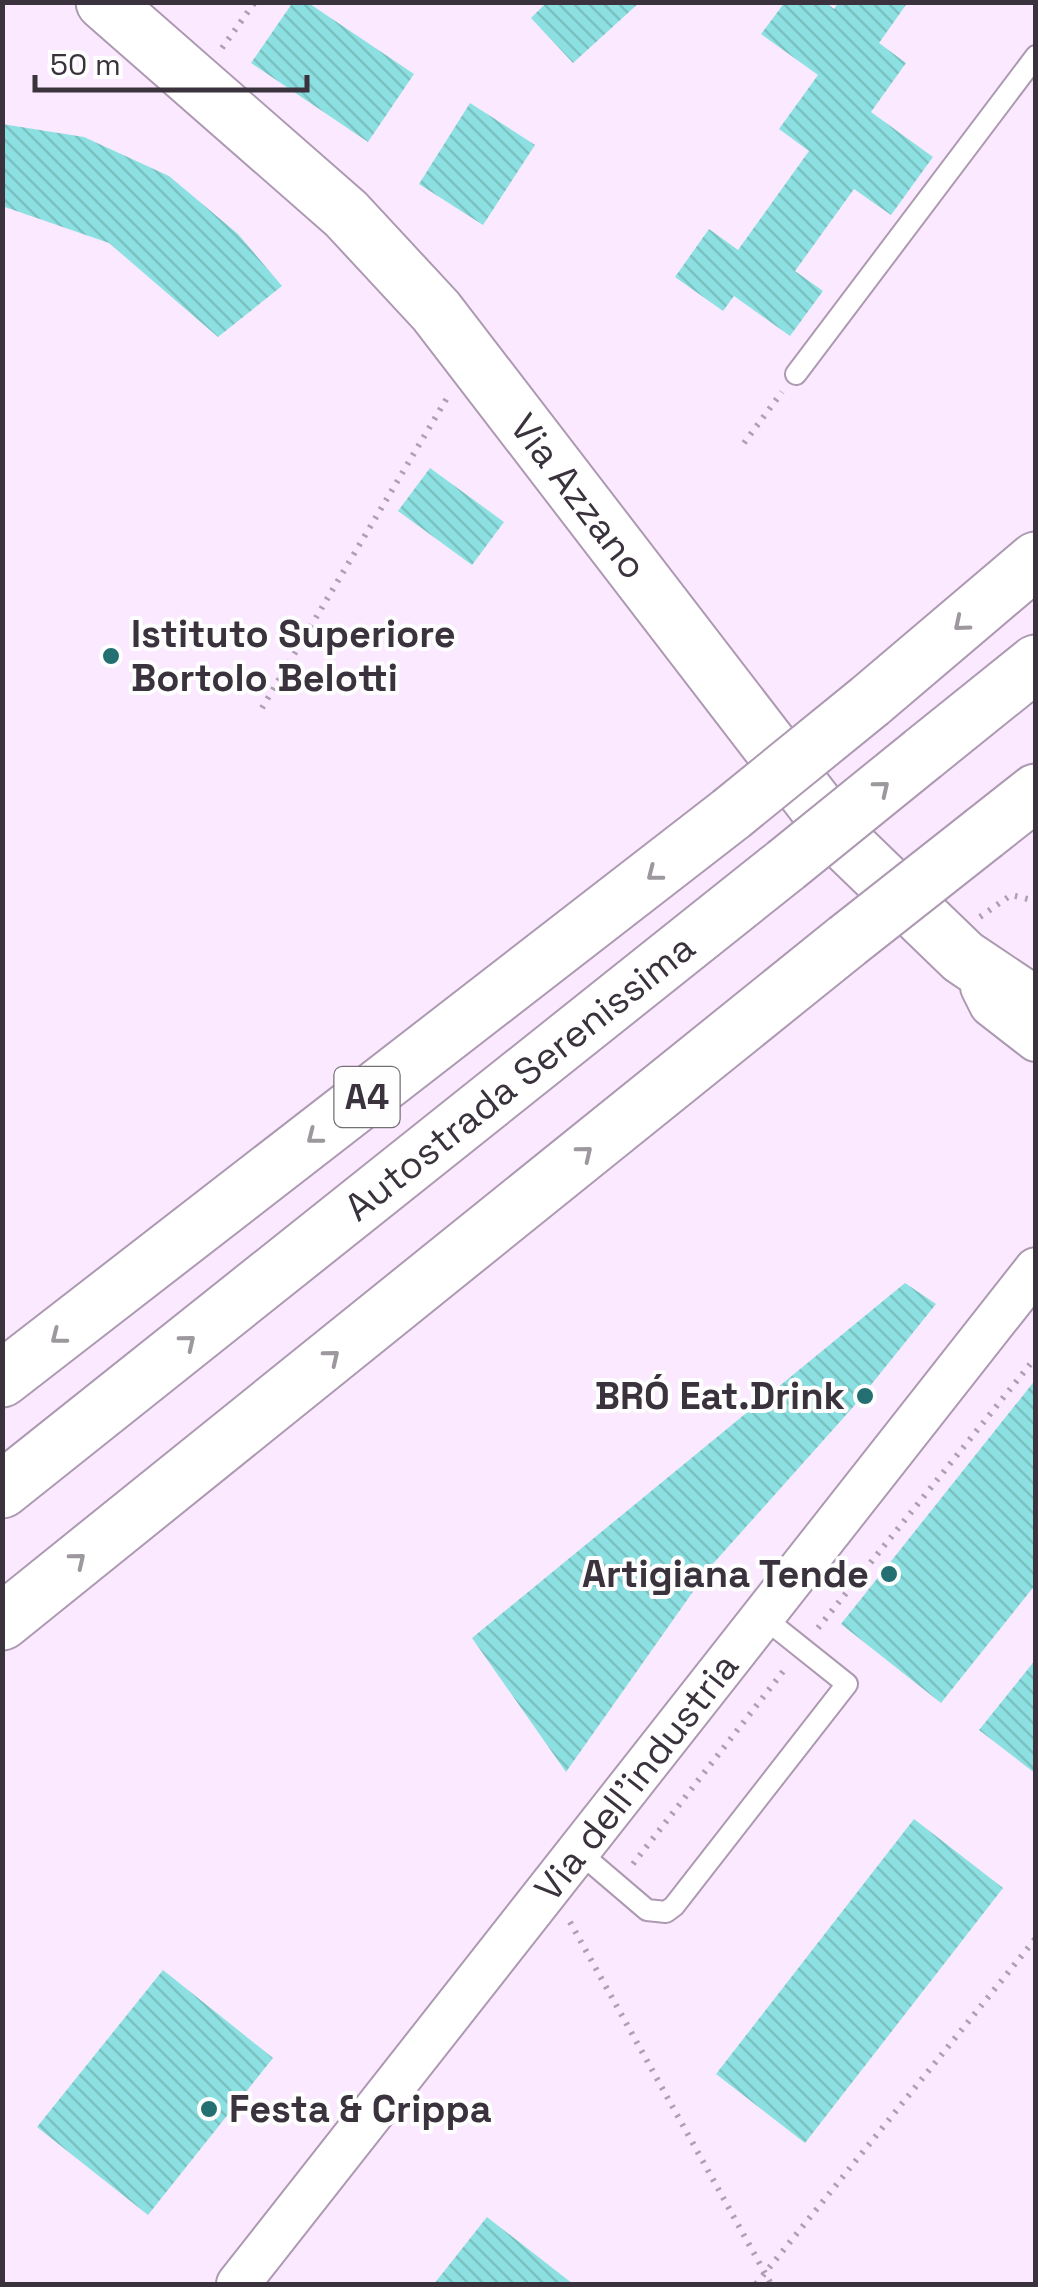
<svg xmlns="http://www.w3.org/2000/svg" width="1038" height="2287" font-family="'Space Grotesk',sans-serif">
  <style>
    .building { fill: url(#building-back-hatch) }
    .lines { fill: none; stroke-linecap: round; stroke-linejoin: round }
    .lane-casing { stroke: #ad9ab2; stroke-width: 24 }
    .street-casing { stroke: #ad9ab2; stroke-width: 46 }
    .secondary-casing { stroke: #ad9ab2; stroke-width: 59 }
    .highway-casing { stroke: #ad9ab2; stroke-width: 59 }
    .path { stroke: #ada0b0; stroke-width: 6; stroke-dasharray: 2.5 8; stroke-linecap: butt }
    .lane { stroke: #fff; stroke-width: 20 }
    .street { stroke: #fff; stroke-width: 42 }
    .secondary { stroke: #fff; stroke-width: 55 }
    .highway { stroke: #fff; stroke-width: 55 }
    .highway-bridge-casing { stroke: #ad9ab2; stroke-width: 59; stroke-linecap: butt }
    .highway-bridge { stroke: #fff; stroke-width: 55 }
    .oneway { stroke: #9c989e }
    .poi-dot { fill: #246f71; stroke: #fefefe; stroke-width: 4 }
    .labels { text-anchor: middle; dominant-baseline: central; stroke-width: 8; stroke-linejoin: round; paint-order: stroke }
    .shield { fill: #fefefe; stroke: #756f76; stroke-width: 2.5 }
    .shield-label { font-size: 35px; font-weight: bold; fill: #3a323c }
    .street-label { font-size: 38px; fill: #3a323c; stroke: #fefefe }
    .poi-label { font-size: 38px; font-weight: bold; fill: #3a323c; stroke: #fefefe; text-anchor: start }
  </style>
  <defs>
    <pattern id="building-back-hatch" width="6" height="6" patternUnits="userSpaceOnUse" patternTransform="scale(2.5)"><rect width="6" height="6" fill="#8de0e1"/><path d="M-1 5l2 2M0 0l6 6M5-1l2 2" fill="none" stroke="#7ac1c2"/></pattern>
  </defs>
  <rect width="100%" height="100%" fill="#fbeaff"/>
  <!-- building -->
  <g class="building">
    <path d="M293 2H307L414 74 368 142 251 63Z"/>
    <path d="M547 2H640L573 63 531 18Z"/>
    <path d="M785 2H825L834 9 839 2H908L879 43 906 63 871 112 933 157 891 215 854 189 795 271 823 291 790 336 734 296 723 311 675 277 709 229 738 250 809 151 779 129 818 75 761 34Z"/>
    <path d="M470 103 535 145 483 225 419 184Z"/>
    <path d="M2 124 84 137 169 176 238 234 282 286 218 337 109 243 2 206Z"/>
    <path d="M430 468 504 522 472 565 398 511Z"/>
    <path d="M905 1283 936 1304 854 1406 711 1566 566 1772 472 1638Z"/>
    <path d="M1036 1379V1584L941 1703 841 1624Z"/>
    <path d="M1036 1659V1774L979 1730Z"/>
    <path d="M914 1819 1003 1888 805 2143 716 2074Z"/>
    <path d="M163 1970 273 2058 148 2215 37 2127Z"/>
    <path d="M487 2217 573 2284H434Z"/>
  </g>
  <g class="lines">
    <!-- lane casing -->
    <g class="lane-casing">
      <g id="lane">
        <path d="M796 374 1036 56"/>
        <path d="M579 1852 647 1910 666 1912 674 1906 847 1684 763 1617"/>
      </g>
    </g>
    <!-- street casing -->
    <g class="street-casing">
      <g id="street">
        <path d="M982 987 991 1005 1036 1040"/>
        <path id="s1" d="M238 2284 1036 1269"/>
      </g>
    </g>
    <!-- secondary casing -->
    <g class="secondary-casing">
      <g id="secondary">
        <path id="s2" d="M104 2 346 214 436 311 844 842 963 957 1036 1006"/>
      </g>
    </g>
    <!-- highway casing -->
    <g class="highway-casing">
      <g id="highway">
        <path d="M870 701 1036 560"/>
        <path d="M923 754 1036 663"/>
        <path d="M984 833 1036 792"/>
        <path d="M2 1379 731 814"/>
        <path id="s3" d="M2 1490 786 865"/>
        <path d="M2 1622 847 941"/>
      </g>
    </g>
    <!-- path -->
    <g class="path">
      <path d="M222 48 255 2"/>
      <path d="M744 443 782 392"/>
      <path d="M262 708 447 398"/>
      <path d="M980 917 1011 895 1036 901"/>
      <path d="M818 1628 1036 1357"/>
      <path d="M633 1864 785 1669"/>
      <path d="M570 1922 771 2284"/>
      <path d="M756 2284 1036 1938"/>
    </g>
    <!-- lane -->
    <use href="#lane" class="lane"/>
    <!-- street -->
    <use href="#street" class="street"/>
    <!-- secondary -->
    <use href="#secondary" class="secondary"/>
    <!-- highway -->
    <use href="#highway" class="highway"/>
    <!-- highway-bridge casing -->
    <g class="highway-bridge-casing">
      <g id="highway-bridge">
        <path d="M731 814 870 701"/>
        <path d="M786 865 923 754"/>
        <path d="M847 941 984 833"/>
      </g>
    </g>
    <!-- highway-bridge -->
    <use href="#highway-bridge" class="highway-bridge"/>
  </g>
  <!-- one-way arrows -->
  <defs><path id="oneway-chevron" d="M-2-3.5L2.5 0L-2 3.5" fill="none" stroke-width="1.6" stroke-linecap="round" stroke-linejoin="round" transform="scale(2.5)"/></defs>
  <g class="oneway">
    <use href="#oneway-chevron" transform="translate(961 624) rotate(140)"/>
    <use href="#oneway-chevron" transform="translate(882 788) rotate(-39)"/>
    <use href="#oneway-chevron" transform="translate(654 874) rotate(142)"/>
    <use href="#oneway-chevron" transform="translate(314 1137) rotate(142)"/>
    <use href="#oneway-chevron" transform="translate(585 1153) rotate(-39)"/>
    <use href="#oneway-chevron" transform="translate(58 1337) rotate(142)"/>
    <use href="#oneway-chevron" transform="translate(188 1342) rotate(-39)"/>
    <use href="#oneway-chevron" transform="translate(332 1357) rotate(-39)"/>
    <use href="#oneway-chevron" transform="translate(78 1560) rotate(-39)"/>
  </g>
  <!-- markers -->
  <g class="poi-dot">
    <circle cx="111" cy="656" r="10"/>
    <circle cx="865" cy="1396" r="10"/>
    <circle cx="889" cy="1574" r="10"/>
    <circle cx="209" cy="2109" r="10"/>
  </g>
  <g class="labels">
    <!-- shield labels -->
    <rect class="shield" x="334.5" y="1067" width="65" height="60" rx="8"/>
    <g class="shield-label">
      <text x="367" y="1097">A4</text>
    </g>
    <!-- street labels -->
    <g class="street-label">
      <text stroke="none"><textPath href="#s2" startOffset="688">Via Azzano</textPath></text>
      <text stroke="none"><textPath href="#s3" startOffset="662">Autostrada Serenissima</textPath></text>
      <text stroke="none"><textPath href="#s1" startOffset="645">Via dell'industria</textPath></text>
    </g>
    <!-- poi labels -->
    <g class="poi-label">
      <text x="131" y="634">Istituto Superiore<tspan x="131" dy="44">Bortolo Belotti</tspan></text>
      <text x="845" y="1396" text-anchor="end">BRÓ Eat.Drink</text>
      <text x="869" y="1574" text-anchor="end">Artigiana Tende</text>
      <text x="229" y="2109">Festa &amp; Crippa</text>
    </g>
  </g>
  <!-- border -->
  <rect width="1038" height="2287" fill="none" stroke="#3a323c" stroke-width="10"/>
  <!-- scale -->
  <path d="M35 75v15h272v-15" fill="none" stroke="#3a323c" stroke-width="5"/>
  <text x="50" y="75" font-size="30" fill="#3a323c" stroke="#fefefe" stroke-width="8" paint-order="stroke">50 m</text>
</svg>
